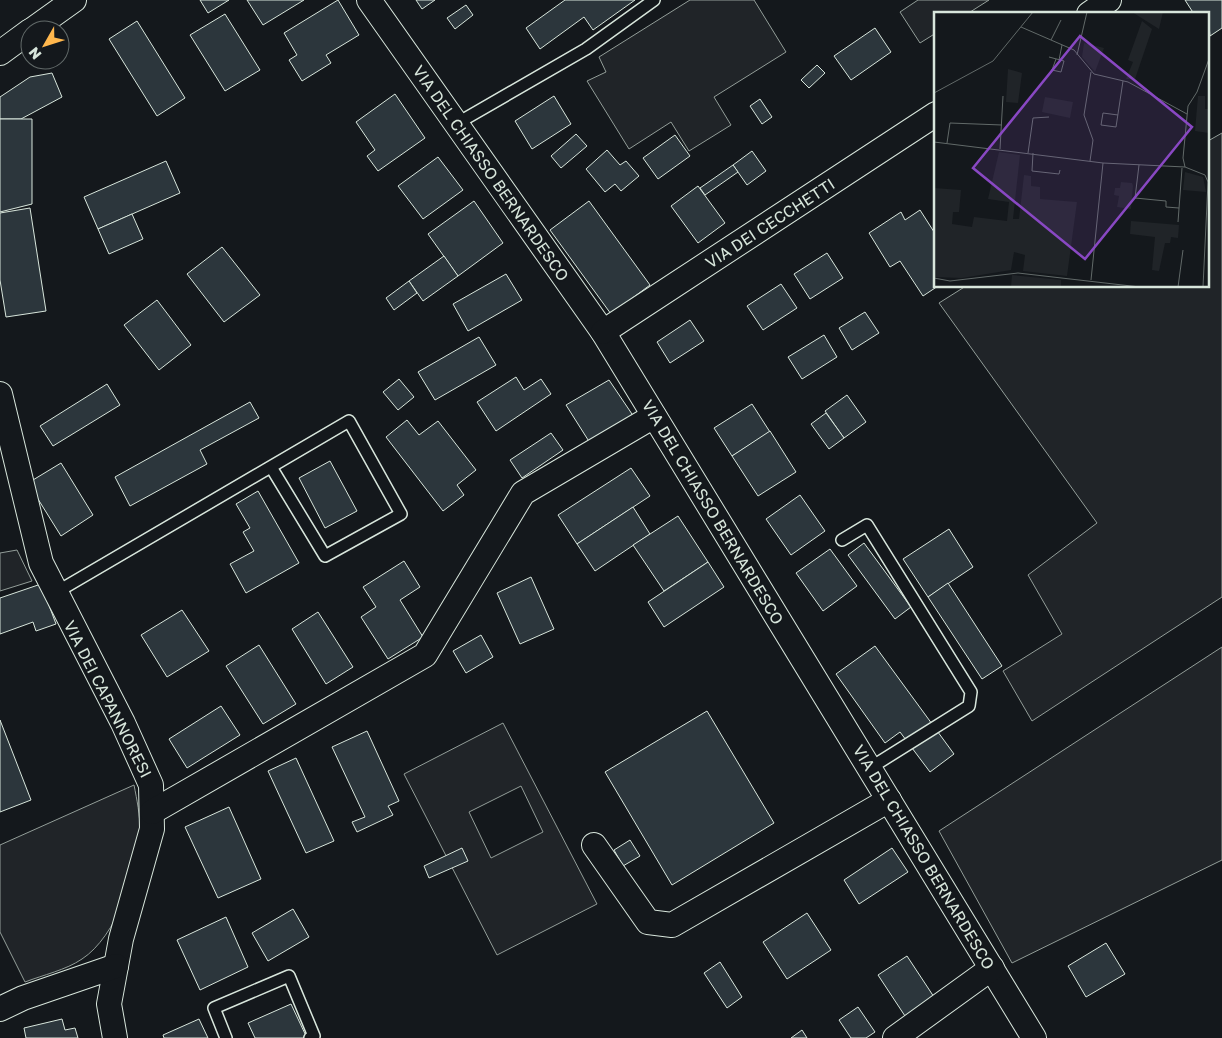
<svg xmlns="http://www.w3.org/2000/svg" width="1222" height="1038" font-family="'Golos Text',sans-serif">
  <style>
    .green { fill: #202428; stroke: #939e99; fill-rule: evenodd }
    .building { fill: #2c363c; stroke: #d8e6dc }
    .lines { fill: none; stroke-linecap: round; stroke-linejoin: round }
    .service-casing { stroke: #d8e6dc; stroke-width: 14 }
    .minor-casing { stroke: #d8e6dc; stroke-width: 26 }
    .service { stroke: #14181c; stroke-width: 11 }
    .minor { stroke: #14181c; stroke-width: 24 }
    .labels { text-anchor: middle; dominant-baseline: central; stroke-width: 4; stroke-linejoin: round; paint-order: stroke }
    .street-label { font-size: 16px; fill: #d8e6dc; stroke: #14181c }
    .inset-road { fill: none; stroke: #626a69; stroke-width: 1 }
    .view { fill: #8948c3; fill-opacity: 0.15; stroke: #8948c3; stroke-width: 2.5 }
    .inset-edge { fill: none; stroke: #d8e6dc; stroke-width: 2.5 }
  </style>
  <rect width="100%" height="100%" fill="#14181c"/>
  <!-- green -->
  <g class="green">
    <path d="M690 0H754L786 52 714 97 731 125 689 151 671 122 629 149 587 81 606 72 599 57Z"/>
    <path d="M918 0H989L967 14H936V33L920 43 900 12Z"/>
    <path d="M1222 133V597L1032 721 1003 671 1062 634 1028 575 1097 523 939 303 966 286H1208V141Z"/>
    <path d="M17 550 32 581 0 591V553Z"/>
    <path d="M1222 647V860L1012 963 939 831Z"/>
    <path d="M503 723 597 904 497 955 404 774ZM521 786 543 832 491 858 469 812Z"/>
    <path d="M134 785C137 800 140 815 140 830 140 870 116 937 82 959 66 970 43 975 25 982L0 932V845Z"/>
  </g>
  <!-- building -->
  <g class="building">
    <path d="M200 0H229L208 13Z"/>
    <path d="M247 0H304L263 25Z"/>
    <path d="M338 0 359 35 326 55 331 63 302 81 289 60 297 55 284 33Z"/>
    <path d="M416 0H435L422 9Z"/>
    <path d="M565 0H635L593 30 584 17 540 49 526 28Z"/>
    <path d="M1185 0H1222V28L1210 36 1208 14H1194Z"/>
    <path d="M466 5 473 15 455 29 447 18Z"/>
    <path d="M225 14 260 70 225 91 190 35Z"/>
    <path d="M137 21 185 98 157 116 109 39Z"/>
    <path d="M875 28 891 52 851 80 834 56Z"/>
    <path d="M817 65 825 73 809 88 801 80Z"/>
    <path d="M52 73 62 97 21 119H0V97L30 77Z"/>
    <path d="M395 94 425 138 378 171 367 156 375 150 356 122Z"/>
    <path d="M554 96 571 124 532 149 515 121Z"/>
    <path d="M760 99 772 117 762 124 750 106Z"/>
    <path d="M0 119H32V204L0 212Z"/>
    <path d="M576 134 587 146 561 168 551 156Z"/>
    <path d="M675 135 690 156 658 179 643 158Z"/>
    <path d="M607 150 620 165 626 161 639 176 621 191 615 184 605 192 586 169Z"/>
    <path d="M752 151 766 171 747 185 733 165Z"/>
    <path d="M438 157 463 190 423 219 398 186Z"/>
    <path d="M166 161 180 193 98 229 84 197Z"/>
    <path d="M733 165 738 172 705 195 700 188Z"/>
    <path d="M698 186 725 223 698 243 671 206Z"/>
    <path d="M474 201 503 243 458 276 428 234Z"/>
    <path d="M589 201 650 285 611 314 550 230Z"/>
    <path d="M30 208 46 311 6 317 0 280V213Z"/>
    <path d="M920 210 936 235V286H938L923 296 900 261 890 267 869 233 901 212 905 220Z"/>
    <path d="M132 214 143 239 109 254 98 229Z"/>
    <path d="M222 247 260 295 224 322 187 274Z"/>
    <path d="M827 253 843 278 810 299 794 274Z"/>
    <path d="M444 256 458 276 423 301 409 281Z"/>
    <path d="M506 274 522 300 468 331 453 304Z"/>
    <path d="M409 281 417 293 394 310 386 298Z"/>
    <path d="M781 284 797 308 763 330 747 306Z"/>
    <path d="M157 300 191 345 159 370 124 325Z"/>
    <path d="M865 312 879 333 852 350 839 328Z"/>
    <path d="M690 320 704 341 670 363 657 342Z"/>
    <path d="M824 335 837 357 802 379 788 357Z"/>
    <path d="M479 337 496 365 435 400 418 372Z"/>
    <path d="M516 377 524 390 541 379 551 394 496 431 477 402Z"/>
    <path d="M399 379 414 397 398 410 383 392Z"/>
    <path d="M609 380 634 417 590 443 566 405Z"/>
    <path d="M107 384 120 405 53 446 40 426Z"/>
    <path d="M847 395 866 422 844 438 825 411Z"/>
    <path d="M250 402 259 418 200 450 207 464 130 506 115 477Z"/>
    <path d="M752 404 770 432 732 456 714 428Z"/>
    <path d="M826 413 844 438 829 449 811 424Z"/>
    <path d="M407 420 419 435 438 421 476 470 457 485 464 495 443 511 386 437Z"/>
    <path d="M770 431 796 472 758 496 732 456Z"/>
    <path d="M551 433 563 450 522 478 510 460Z"/>
    <path d="M330 461 357 511 325 528 299 478Z"/>
    <path d="M61 463 93 515 61 536 28 483Z"/>
    <path d="M631 468 650 496 577 544 558 515Z"/>
    <path d="M258 491 299 563 246 593 230 564 254 551 243 532 250 528 236 504Z"/>
    <path d="M800 495 825 531 791 555 766 519Z"/>
    <path d="M633 507 650 534 595 571 577 544Z"/>
    <path d="M678 516 708 562 664 591 633 545Z"/>
    <path d="M949 529 973 567 928 597 903 559Z"/>
    <path d="M864 543 911 607 895 619 848 555Z"/>
    <path d="M830 549 857 586 823 611 796 573Z"/>
    <path d="M404 561 420 587 400 600 423 637 388 659 361 617 376 607 363 587Z"/>
    <path d="M708 562 724 587 664 627 648 602Z"/>
    <path d="M531 577 554 629 520 644 497 593Z"/>
    <path d="M948 583 1002 666 982 679 928 597Z"/>
    <path d="M41 584 56 624 36 631 33 622 0 634V598Z"/>
    <path d="M182 610 209 651 167 677 141 635Z"/>
    <path d="M318 612 353 667 326 684 292 629Z"/>
    <path d="M481 635 493 657 466 673 453 651Z"/>
    <path d="M259 645 296 704 263 724 226 666Z"/>
    <path d="M875 646 954 754 930 772 900 732 885 743 836 674Z"/>
    <path d="M221 706 240 735 187 768 169 739Z"/>
    <path d="M707 711 774 823 672 885 605 772Z"/>
    <path d="M0 720 31 800 0 812Z"/>
    <path d="M367 731 399 801 388 806 393 815 357 832 352 822 365 817 332 747Z"/>
    <path d="M296 758 334 841 306 853 268 771Z"/>
    <path d="M229 807 261 879 218 898 185 827Z"/>
    <path d="M630 840 640 856 623 866 614 850Z"/>
    <path d="M462 848 468 861 429 878 424 866Z"/>
    <path d="M892 848 908 872 859 904 844 880Z"/>
    <path d="M293 909 309 937 268 961 252 933Z"/>
    <path d="M807 913 831 950 787 979 763 942Z"/>
    <path d="M226 917 248 967 200 990 177 940Z"/>
    <path d="M1106 943 1125 974 1086 997 1068 966Z"/>
    <path d="M907 956 934 997 905 1016 878 975Z"/>
    <path d="M720 962 742 997 727 1008 704 973Z"/>
    <path d="M291 1004 307 1038H255L248 1023Z"/>
    <path d="M858 1007 875 1032 866 1038H851L839 1020Z"/>
    <path d="M62 1019 65 1030 75 1028 78 1038H26L24 1028Z"/>
    <path d="M199 1019 208 1038H164L163 1035Z"/>
    <path d="M802 1030 807 1038H791Z"/>
  </g>
  <g class="lines">
    <!-- service casing -->
    <g class="service-casing">
      <g id="service">
        <path d="M456 124 586 49 654 0"/>
        <path d="M842 540 867 525 971 692 969 706 870 768"/>
        <path d="M55 593 349 421 401 514 325 556 271 467"/>
        <path d="M226 1038 214 1008 289 976 314 1036 310 1038"/>
      </g>
    </g>
    <!-- minor casing -->
    <g class="minor-casing">
      <g id="minor">
        <path d="M369 0 603 332 1034 1038"/>
        <path d="M1089 14 1109 0"/>
        <path d="M32 30 74 0"/>
        <path d="M0 53 30 31"/>
        <path d="M603 332 936 114"/>
        <path d="M0 394 41 563 123 723 151 785 152 829 121 939 109 1004 115 1038"/>
        <path d="M152 812 425 655 523 493 654 416"/>
        <path d="M594 845 648 922 672 925 889 800"/>
        <path d="M0 1009 23 998 116 966"/>
        <path d="M895 1038 992 968"/>
      </g>
    </g>
    <!-- service -->
    <use href="#service" class="service"/>
    <!-- minor -->
    <use href="#minor" class="minor"/>
  </g>
  <g class="labels">
    <!-- street labels -->
    <g class="street-label">
      <text transform="translate(491 173) rotate(55)">VIA DEL CHIASSO BERNARDESCO</text>
      <text transform="translate(770 223) rotate(-33)">VIA DEI CECCHETTI</text>
      <text transform="translate(713 512) rotate(59)">VIA DEL CHIASSO BERNARDESCO</text>
      <text transform="translate(108 699) rotate(63)">VIA DEI CAPANNORESI</text>
      <text transform="translate(924 857) rotate(59)">VIA DEL CHIASSO BERNARDESCO</text>
    </g>
  </g>
  <!-- overview -->
  <g transform="translate(934 12)">
    <rect width="275" height="275" fill="#14181c"/>
    <path d="M198 0H229L225 17ZM208 9 218 17 201 67H192L199 50 194 48ZM150 31 170 36 161 60 148 45ZM74 57 88 61 84 91 72 90ZM264 84H271V97H275V121L261 119ZM111 85 139 90 136 106 108 100ZM65 140 86 143 79 207H85L90 163 97 164V174L106 175V187L143 190 133 264 89 259 91 243 80 240 77 258 28 266 0 265V176L27 178 25 200H19L18 212 38 215 40 205 73 209 75 190 54 187ZM251 160 269 165 272 180 249 178ZM187 170 198 171 199 174 197 197 183 195 185 184 180 183 181 176H186ZM197 209 245 213 244 226 237 225 236 231H231L225 259 218 258 221 225 196 222ZM78 263 127 268V275H77Z" fill="#202428"/>
    <path class="inset-road" d="M87 15 140 38 160 62 194 70 253 102M117 28 127 8M143 43 153 0M115 45 130 49 127 60 118 58 122 47M125 48 128 33M0 81 59 49 99 0M184 103 169 101 167 113 182 115 189 69M0 130 169 151 251 155M13 131 16 111 68 113M66 137 69 84M94 141 99 106 115 105M99 141 98 159 125 162 126 158M156 149 159 128 150 103 157 60M205 153 201 186 232 189V195L245 196M244 210 248 156M0 266 16 269 84 261 206 275M157 268 169 151M244 275 249 238M269 275 274 170 271 163 251 155 249 146 254 94 263 80 275 47"/>
    <path class="view" d="M146 24 258 115 151 247 39 156Z"/>
    <rect width="275" height="275" class="inset-edge"/>
  </g>
  <!-- north arrow -->
  <g transform="translate(45 45) rotate(231)"><circle r="24" fill="#14181c" stroke="#626a69"/>
  <path d="M0-4L9 19L0 12L-9 19Z" fill="#ffb74d"/>
  <text y="-8" font-size="14" font-weight="bold" text-anchor="middle" fill="#d8e6dc">N</text>
  </g>
</svg>
